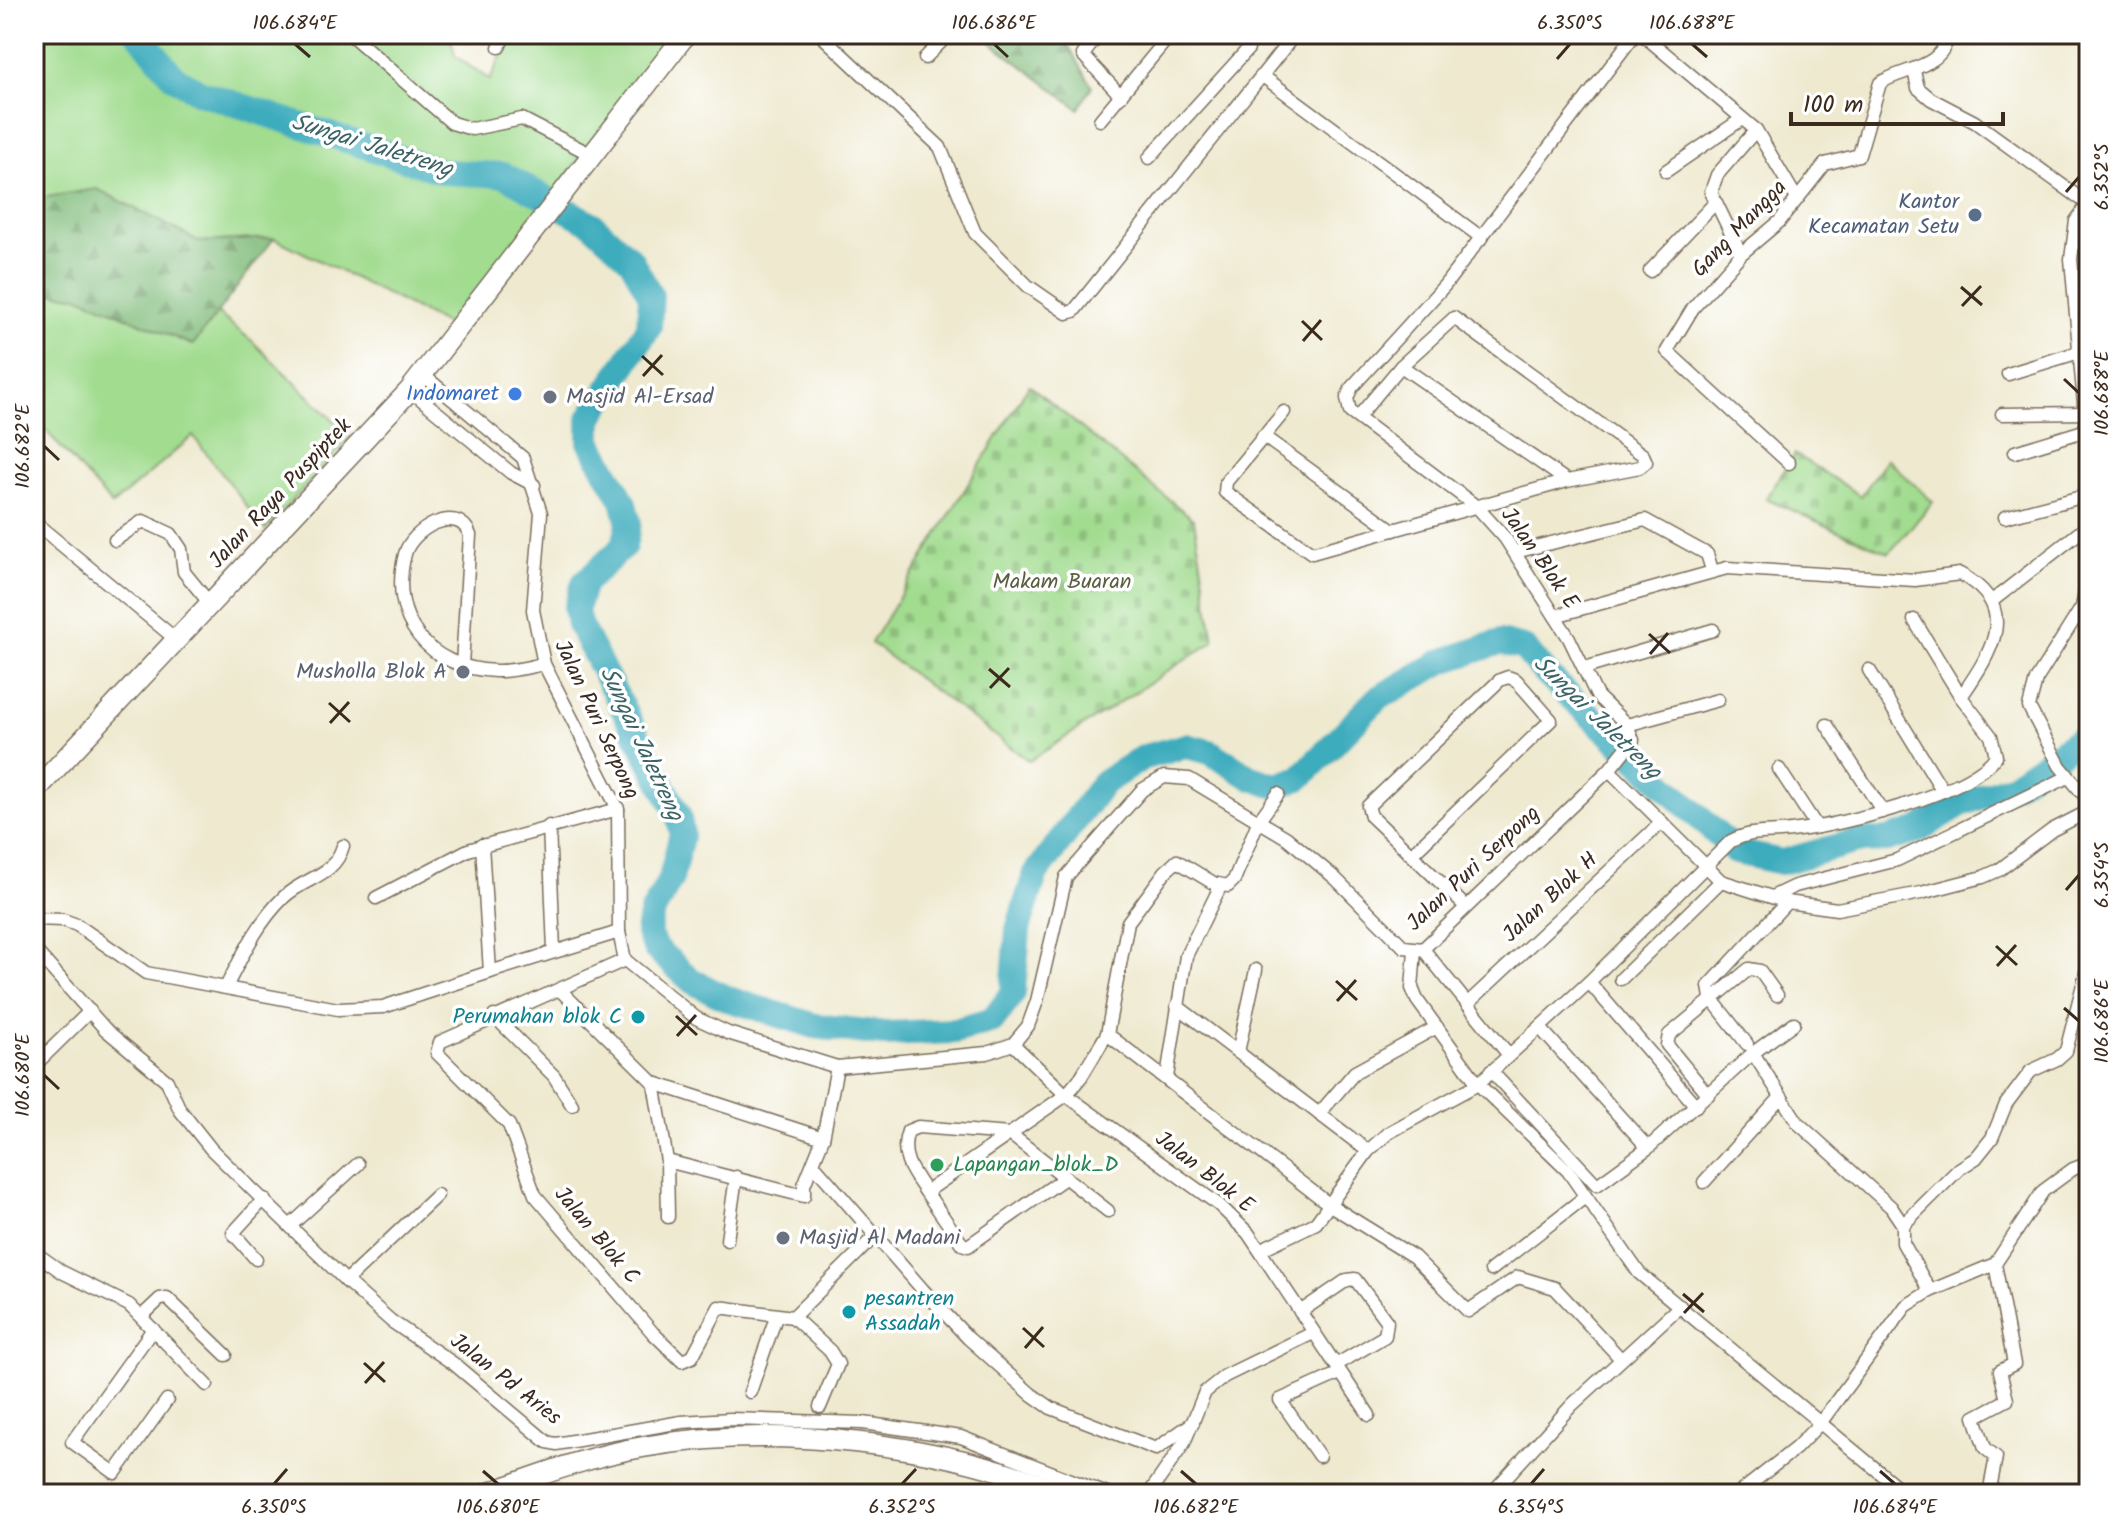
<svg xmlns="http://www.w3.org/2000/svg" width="2123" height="1528" font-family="Kalam,sans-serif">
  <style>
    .grass { fill: #a1dc8f; stroke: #6e8356; stroke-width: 2 }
    .forest { fill: url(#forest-firs); stroke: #5e734c; stroke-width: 2 }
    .cemetery { fill: url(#cemetery-stones); stroke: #6e8356; stroke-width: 2 }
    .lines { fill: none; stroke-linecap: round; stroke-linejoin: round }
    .river { stroke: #3eacbd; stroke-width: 26 }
    .minor-casing { stroke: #7a6d5c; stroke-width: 15 }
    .primary-casing { stroke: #7a6d5c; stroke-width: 23 }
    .minor { stroke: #fff; stroke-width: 12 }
    .primary { stroke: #fff; stroke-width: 20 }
    .ticks { fill: none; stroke: #3b2a1e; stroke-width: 3 }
    .service-dot { fill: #5c6f8a; stroke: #fff; stroke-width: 3 }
    .shop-dot { fill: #3f7fe0; stroke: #fff; stroke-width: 3 }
    .worship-dot { fill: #6b7280; stroke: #fff; stroke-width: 3 }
    .culture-dot { fill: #0f9aa8; stroke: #fff; stroke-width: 3 }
    .leisure-dot { fill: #2e9e5b; stroke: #fff; stroke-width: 3 }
    .labels { text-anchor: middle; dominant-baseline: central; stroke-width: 7; stroke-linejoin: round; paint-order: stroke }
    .service-label { font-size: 22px; fill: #4e5e75; stroke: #fff; text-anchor: end }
    .street-label { font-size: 22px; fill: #3b2a1e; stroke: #fff }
    .shop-label { font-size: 22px; fill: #366cbe; stroke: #fff; text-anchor: end }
    .worship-label { font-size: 22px; fill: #5b616d; stroke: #fff; text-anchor: start }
    .park-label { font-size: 22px; fill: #5a5f40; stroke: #fff }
    .culture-label { font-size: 22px; fill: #0d838f; stroke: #fff; text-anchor: end }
    .leisure-label { font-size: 22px; fill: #27864d; stroke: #fff; text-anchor: start }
    .water-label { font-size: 24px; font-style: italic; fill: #3c6466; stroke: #fff }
    .neatline { fill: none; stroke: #3b2a1e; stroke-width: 3 }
    .ticks-label { font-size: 20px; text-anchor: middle; fill: #3b2a1e }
  </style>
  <defs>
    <pattern id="forest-firs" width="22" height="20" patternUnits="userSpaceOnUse" patternTransform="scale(2)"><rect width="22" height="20" fill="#80bc7a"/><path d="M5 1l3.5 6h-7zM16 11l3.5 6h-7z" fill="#6a9963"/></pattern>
    <pattern id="cemetery-stones" width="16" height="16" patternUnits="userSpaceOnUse" patternTransform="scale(2)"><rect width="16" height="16" fill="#a1dc8f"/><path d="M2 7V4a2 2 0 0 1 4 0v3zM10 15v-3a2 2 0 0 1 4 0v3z" fill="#8cbd7b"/></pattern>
  </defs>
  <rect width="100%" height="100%" fill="#fff"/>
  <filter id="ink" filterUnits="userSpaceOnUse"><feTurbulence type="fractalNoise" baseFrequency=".0125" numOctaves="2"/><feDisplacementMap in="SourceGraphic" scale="16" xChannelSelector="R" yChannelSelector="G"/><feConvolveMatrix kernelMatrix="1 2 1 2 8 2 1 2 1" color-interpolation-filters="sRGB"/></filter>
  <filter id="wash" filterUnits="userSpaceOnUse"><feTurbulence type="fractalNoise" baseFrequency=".006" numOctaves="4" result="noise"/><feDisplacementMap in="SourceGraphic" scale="32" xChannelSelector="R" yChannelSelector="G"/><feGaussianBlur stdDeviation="1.8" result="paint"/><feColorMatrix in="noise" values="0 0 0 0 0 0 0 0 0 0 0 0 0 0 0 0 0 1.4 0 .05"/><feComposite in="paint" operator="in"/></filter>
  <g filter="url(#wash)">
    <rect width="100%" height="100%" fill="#eee9cf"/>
    <!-- grass -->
    <g class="grass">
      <path d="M34 34H450L455 56 490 80 511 34H675L452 327 274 238 200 242 97 189 34 199Z"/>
      <path d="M34 292 78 296 192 345 217 313 252 341 351 437 265 530 193 436 112 505 34 417Z"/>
    </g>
    <!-- forest -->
    <g class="forest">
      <path d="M980 34H1062L1092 86 1079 109Z"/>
      <path d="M97 189 200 242 274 238 193 345 78 296 34 292V199Z"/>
    </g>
    <!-- cemetery -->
    <g class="cemetery">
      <path d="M1029 385 1194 520 1214 641 1029 761 871 643Z"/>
      <path d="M1795 454 1861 496 1887 459 1933 502 1889 553 1766 499Z"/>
    </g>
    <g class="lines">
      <!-- river -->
      <path class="river" d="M139 34 174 77 199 92 444 172 504 175 592 224 631 260 651 296 649 327 590 418V442L623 501 629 523 624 546 584 583 576 609 579 624 678 814 682 833 671 878 651 915 648 933 655 948 692 981 728 999 815 1026 884 1034 955 1031 993 1020 1013 993 1018 929 1035 875 1103 783 1144 757 1186 746 1210 752 1252 778 1276 786 1300 778 1377 699 1441 662 1500 642 1524 648 1546 674 1736 852 1782 862 1857 841 1887 840 1917 831 1961 804 2013 785 2089 732"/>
    </g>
  </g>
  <g filter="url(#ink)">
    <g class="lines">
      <!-- minor casing -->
      <g class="minor-casing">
        <g id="minor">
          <path d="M350 34 452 123 472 129 522 119 592 155"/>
          <path d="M820 34 940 147 975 233 1028 286 1067 313 1074 311 1295 34"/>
          <path d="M1099 34 1083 55 1121 96"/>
          <path d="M1642 34 1756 130 1797 199"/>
          <path d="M499 47 505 34"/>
          <path d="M925 58 949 34"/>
          <path d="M1914 71 1918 88 1931 99 1975 122 2088 204"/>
          <path d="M1264 77 1482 238"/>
          <path d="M1100 120 1171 34"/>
          <path d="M1149 158 1248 49 1251 34"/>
          <path d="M1666 171 1742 119"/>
          <path d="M2089 203 2076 221 2071 259 2089 459"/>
          <path d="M1741 254 1711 192 1717 175 1756 130"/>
          <path d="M1650 271 1714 204"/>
          <path d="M422 374 523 458 541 513 533 610 544 664 618 809 619 932 625 960 696 1018 728 1033 837 1067 987 1053 1013 1044 1028 1026 1037 1001 1066 877 1142 790 1164 777 1189 779 1287 838 1335 878 1404 947 1423 949 1609 770 1633 740 1627 725 1597 696 1569 638 1505 538 1477 507 1350 412 1347 398 1352 387 1445 285 1635 34"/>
          <path d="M2008 374 2089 349"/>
          <path d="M410 390 511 473 534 485"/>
          <path d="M1284 412 1226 482 1225 492 1312 553 1567 481 1640 467 1646 462 1643 455 1454 318 1401 366 1567 481"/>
          <path d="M2002 414 2089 413"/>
          <path d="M1359 416 1401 366"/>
          <path d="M1263 436 1393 530"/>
          <path d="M2015 452 2087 430"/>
          <path d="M1789 463 1667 351 1693 308 1741 254 1779 222 1825 164 1859 155 1880 83C1903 68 1944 69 1948 34"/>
          <path d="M2005 517 2089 495"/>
          <path d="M34 522 178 641"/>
          <path d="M115 540 143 521 171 534 181 549 184 572 211 605"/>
          <path d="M1515 552 1645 520 1707 554 1712 570"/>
          <path d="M2089 572 2082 607 2036 680 2029 707 2060 766 2089 801"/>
          <path d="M1992 601 2089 525"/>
          <path d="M1555 616 1727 568 1915 580 1960 574C2023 608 1990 654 1961 697"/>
          <path d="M462 665 470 535C458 502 411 530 405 554 388 619 428 668 495 671 511 672 528 667 544 664"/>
          <path d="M1585 668 1713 630"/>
          <path d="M1869 670 1943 791"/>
          <path d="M1627 725 1718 700"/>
          <path d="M1827 725 1883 812"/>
          <path d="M1779 769 1817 827"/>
          <path d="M1609 770 1721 881 1787 902 1837 909 1921 893 1983 877 1999 870 2052 830 2089 811"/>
          <path d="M549 826 554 951"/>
          <path d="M482 845 490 972 619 932"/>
          <path d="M1413 853 1551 720 1516 680 1508 677 1500 680 1368 806 1371 816 1466 907"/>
          <path d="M1218 884 1228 886 1234 880 1258 822 1278 794"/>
          <path d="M1772 897 1795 886 1897 860 2068 777"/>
          <path d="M376 898 468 850 618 809"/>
          <path d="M34 919 63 920 77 925 146 973 338 1009 383 1007 490 972"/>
          <path d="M34 949 106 1030 167 1081 180 1110 211 1149 346 1281 391 1321 454 1364 547 1442 556 1444 681 1422 730 1419 863 1423 961 1437 1107 1494"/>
          <path d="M1423 949 1508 1054"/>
          <path d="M1415 950 1412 988 1417 1000 1478 1084 1568 1171 1639 1273 1906 1494"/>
          <path d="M625 960 440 1042 437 1053 509 1125 535 1195 653 1333 682 1361 692 1357 719 1307 793 1317 830 1351 838 1364 820 1407"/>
          <path d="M1621 979 1721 881"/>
          <path d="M1589 982 1696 1106"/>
          <path d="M226 987C242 956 258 922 284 897 305 877 334 877 343 846"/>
          <path d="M560 990 654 1083 667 1161 668 1217"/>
          <path d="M1467 1004 1662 822"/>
          <path d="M1177 1006 1368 1151"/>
          <path d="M494 1016 554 1076 572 1105"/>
          <path d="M1541 1029 1648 1148"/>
          <path d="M1107 1034 1330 1205 1414 1257 1468 1311 1518 1277 1555 1288 1620 1358"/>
          <path d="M1013 1044 1066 1095 1219 1205 1248 1233 1369 1415"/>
          <path d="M1747 1044 1711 998 1709 986 1787 902"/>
          <path d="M1238 1052 1256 970"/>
          <path d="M1753 1053 1798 1123 1891 1207 1903 1225"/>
          <path d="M34 1066 90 1011"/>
          <path d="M1491 1071 1597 1185 1648 1148 1753 1053 1794 1023"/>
          <path d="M654 1083 823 1138"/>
          <path d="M1708 1095 1667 1045 1669 1035 1749 969 1760 971 1777 995"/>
          <path d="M1319 1114 1355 1072 1437 1027"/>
          <path d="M667 1161 804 1196V1185L823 1138 837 1067"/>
          <path d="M813 1164 923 1290 968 1338 1031 1394 1051 1408 1156 1449 1193 1423"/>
          <path d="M1704 1182 1780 1098"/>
          <path d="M926 1192 962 1244 968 1246 1066 1177"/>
          <path d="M1108 1211 1010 1134 918 1127 908 1131C899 1155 912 1172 926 1192L1066 1095 1081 1077 1107 1034 1128 922 1165 872 1177 861 1220 887 1186 956 1167 1077"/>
          <path d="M290 1226 358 1164"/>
          <path d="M727 1240 736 1177"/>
          <path d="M1262 1249 1316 1223 1368 1151 1388 1133 1478 1084 1589 982 1731 841C1751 830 1769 834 1791 831 1836 827 1971 794 1996 756L1991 736 1961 697 1914 620"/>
          <path d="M34 1252 62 1272 129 1305 207 1385"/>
          <path d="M256 1259 233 1233 264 1199"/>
          <path d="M1491 1270 1585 1197"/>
          <path d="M346 1281 437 1195"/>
          <path d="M1930 1291 1903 1243V1225L1959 1169 1976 1158 1992 1138 2006 1104 2031 1071 2057 1059 2066 1051 2089 961"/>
          <path d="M1300 1312 1347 1280 1355 1279 1387 1322 1385 1336 1336 1365"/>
          <path d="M142 1316 160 1299 167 1298 226 1355"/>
          <path d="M793 1317 877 1234"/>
          <path d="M153 1329 72 1442 115 1473 167 1400"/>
          <path d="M750 1392 776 1317"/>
          <path d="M1319 1456 1280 1400 1340 1373"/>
          <path d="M1149 1494 1184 1443 1205 1392 1225 1376 1313 1333"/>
          <path d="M1491 1494 1572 1405 1680 1306"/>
          <path d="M1738 1494 1796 1448 1821 1422 1906 1306 1930 1291 1995 1264 2043 1191 2073 1169 2089 1163"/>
          <path d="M1989 1494 1996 1457 1985 1448 1975 1417 2007 1400 2000 1371 2014 1364 1995 1264"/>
        </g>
      </g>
      <!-- primary casing -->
      <g class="primary-casing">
        <g id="primary">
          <path d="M34 792 410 390 686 34"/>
          <path d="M486 1494C537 1476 589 1456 643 1447 772 1424 944 1442 1063 1494"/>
        </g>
      </g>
      <!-- minor -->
      <use href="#minor" class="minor"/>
      <!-- primary -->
      <use href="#primary" class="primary"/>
    </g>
  </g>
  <!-- ticks -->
  <path class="ticks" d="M295 44 310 57M994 44 1008 57M1692 44 1707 57M1557 59 1570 44M2066 192 2079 177M1961 287 1982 305M1962 306 1981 286M1302 321 1322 340M1303 341 1321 320M642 356 663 375M643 376 662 355M2064 379 2079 393M44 446 59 460M1649 634 1670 653M1650 654 1668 633M989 669 1010 687M990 688 1009 668M329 703 350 722M330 723 349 702M2066 890 2079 875M1996 946 2017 965M1997 966 2016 945M1336 981 1357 1000M1337 1001 1356 980M2064 1008 2079 1021M676 1016 697 1035M677 1036 696 1015M44 1075 59 1089M1683 1294 1704 1312M1684 1313 1703 1293M1023 1328 1044 1347M1025 1348 1043 1327M364 1363 385 1382M365 1383 384 1362M483 1471 498 1484M1181 1471 1196 1484M1880 1471 1895 1484M274 1484 287 1469M902 1484 916 1469M1531 1484 1544 1469"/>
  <!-- markers -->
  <circle class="service-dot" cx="1975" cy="215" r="8"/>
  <circle class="shop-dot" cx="515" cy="394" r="8"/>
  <g class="worship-dot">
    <circle cx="550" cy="397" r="8"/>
    <circle cx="463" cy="672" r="8"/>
    <circle cx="783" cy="1238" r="8"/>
  </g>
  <g class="culture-dot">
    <circle cx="638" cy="1017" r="8"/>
    <circle cx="849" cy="1312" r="8"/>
  </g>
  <circle class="leisure-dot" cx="937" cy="1165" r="8"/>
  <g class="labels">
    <!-- service labels -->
    <g class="service-label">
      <text x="1959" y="202">Kantor<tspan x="1959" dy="25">Kecamatan Setu</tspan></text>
    </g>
    <!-- street labels -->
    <g class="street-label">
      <text transform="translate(1740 229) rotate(-46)">Gang Mangga</text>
      <text transform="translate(281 494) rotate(-47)">Jalan Raya Puspiptek</text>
      <text transform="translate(1539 559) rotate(55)">Jalan Blok E</text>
      <text transform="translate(596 720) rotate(65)">Jalan Puri Serpong</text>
      <text transform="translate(1474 869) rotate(-43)">Jalan Puri Serpong</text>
      <text transform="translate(1551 898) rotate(-43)">Jalan Blok H</text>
      <text transform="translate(1204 1173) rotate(38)">Jalan Blok E</text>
      <text transform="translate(596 1236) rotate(50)">Jalan Blok C</text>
      <text transform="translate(505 1380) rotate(38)">Jalan Pd Aries</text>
    </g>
    <!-- shop labels -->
    <g class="shop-label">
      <text x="499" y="394">Indomaret</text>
    </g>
    <!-- worship labels -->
    <g class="worship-label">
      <text x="566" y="397">Masjid Al-Ersad</text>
      <text x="447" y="672" text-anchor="end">Musholla Blok A</text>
      <text x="799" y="1238">Masjid Al Madani</text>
    </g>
    <!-- park labels -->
    <g class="park-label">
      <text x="1062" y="582">Makam Buaran</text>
    </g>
    <!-- culture labels -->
    <g class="culture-label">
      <text x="622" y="1017">Perumahan blok C</text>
      <text x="865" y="1299" text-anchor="start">pesantren<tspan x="865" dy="25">Assadah</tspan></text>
    </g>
    <!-- leisure labels -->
    <g class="leisure-label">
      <text x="953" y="1165">Lapangan_blok_D</text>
    </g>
    <!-- water labels -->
    <g class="water-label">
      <text transform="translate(372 146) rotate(17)">Sungai Jaletreng</text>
      <text transform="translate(1597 718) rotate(44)">Sungai Jaletreng</text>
      <text transform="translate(641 744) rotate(65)">Sungai Jaletreng</text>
    </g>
  </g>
  <!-- margin -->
  <rect width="2123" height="1528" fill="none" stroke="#fff" stroke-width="88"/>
  <!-- scale -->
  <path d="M1791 112v12h212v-12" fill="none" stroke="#3b2a1e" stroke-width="4"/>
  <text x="1803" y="112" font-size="24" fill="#3b2a1e" stroke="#ffffff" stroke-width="6" paint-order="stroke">100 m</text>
  <rect x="44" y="44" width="2035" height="1440" class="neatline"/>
  <g class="ticks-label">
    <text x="295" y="29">106.684°E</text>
    <text x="994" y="29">106.686°E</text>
    <text x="1570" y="29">6.350°S</text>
    <text x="1692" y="29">106.688°E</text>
    <text transform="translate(2101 177) rotate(-90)" y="7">6.352°S</text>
    <text transform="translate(2101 393) rotate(-90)" y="7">106.688°E</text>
    <text transform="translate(22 446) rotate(-90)" y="7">106.682°E</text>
    <text transform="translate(2101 875) rotate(-90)" y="7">6.354°S</text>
    <text transform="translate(2101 1021) rotate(-90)" y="7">106.686°E</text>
    <text transform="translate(22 1075) rotate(-90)" y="7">106.680°E</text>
    <text x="274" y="1513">6.350°S</text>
    <text x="498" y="1513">106.680°E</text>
    <text x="902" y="1513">6.352°S</text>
    <text x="1196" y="1513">106.682°E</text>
    <text x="1531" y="1513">6.354°S</text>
    <text x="1895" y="1513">106.684°E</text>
  </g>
</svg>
